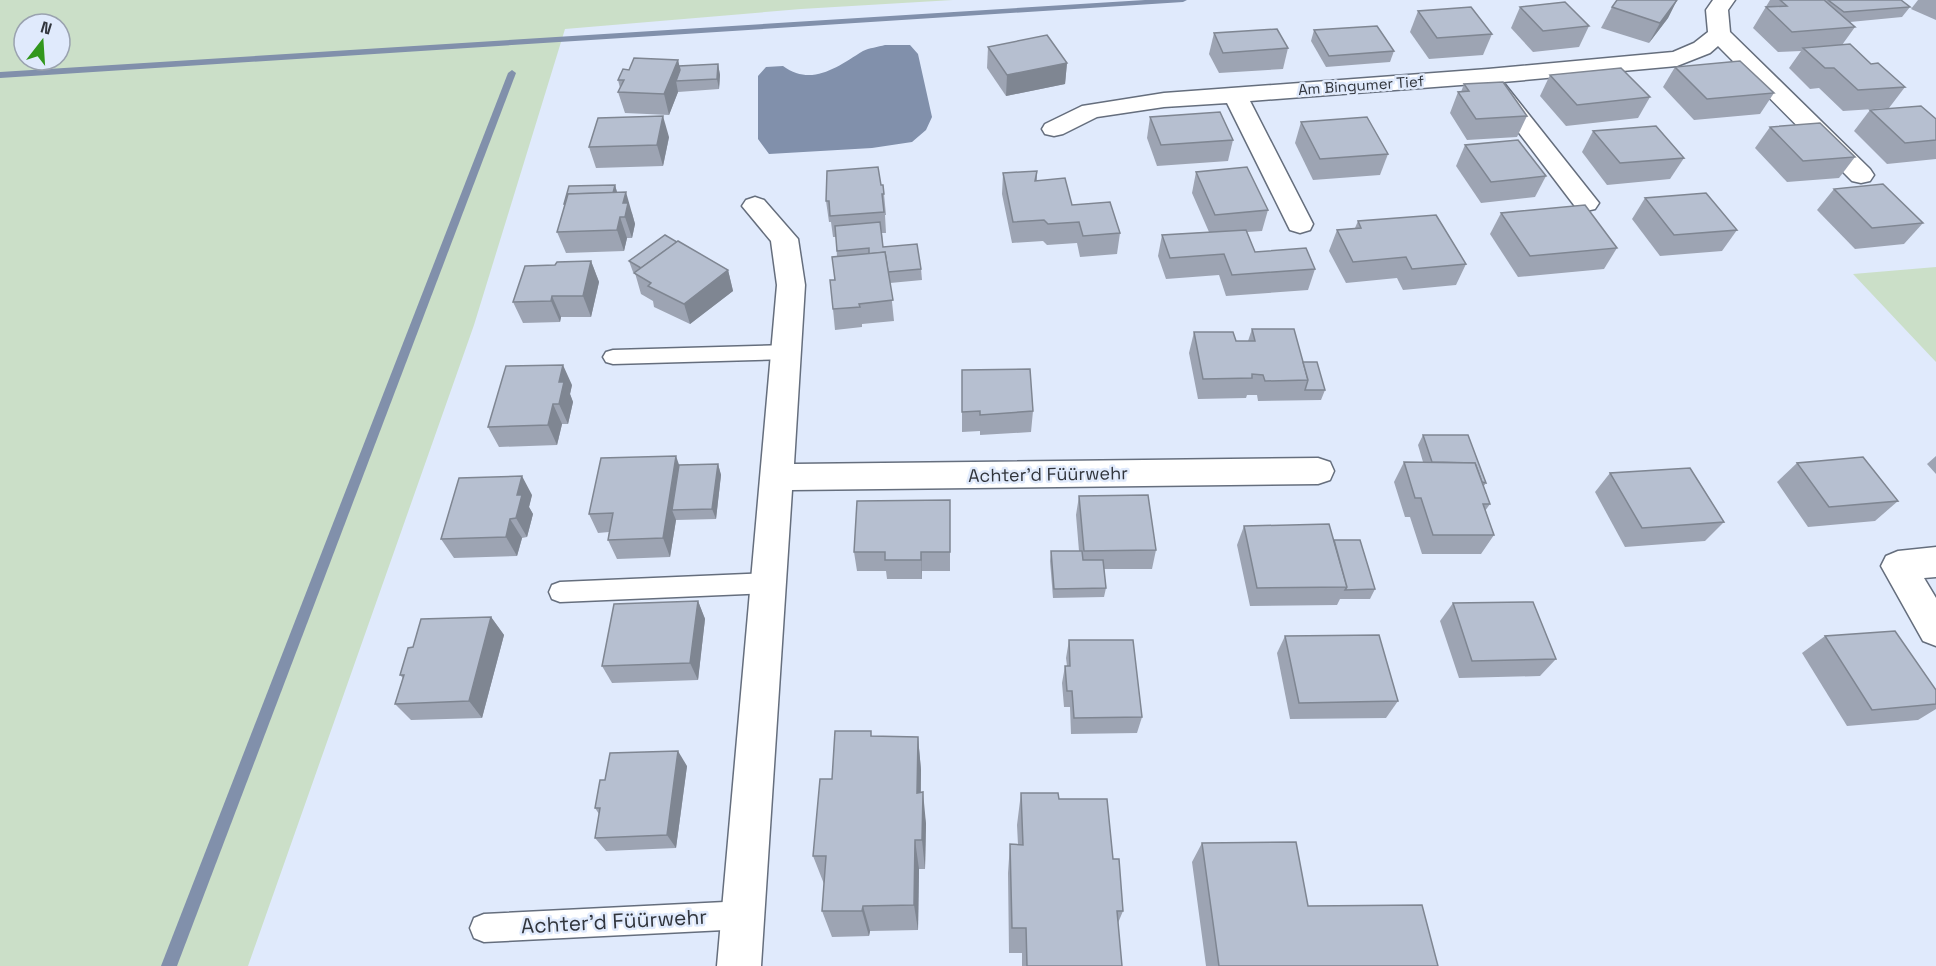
<svg xmlns="http://www.w3.org/2000/svg" width="1936" height="966" font-family="'Space Grotesk',sans-serif">
  <style>
    .green { fill: #cbdfc8; fill-rule: evenodd }
    .water { fill: #8190ab }
    .lines { fill: none; stroke-linecap: round; stroke-linejoin: round }
    .stream { fill: #8190ab; fill-rule: evenodd }
    .service-casing { stroke: #656e7d; stroke-width: 3 }
    .minor-casing { stroke: #656e7d; stroke-width: 3 }
    .service { fill: #fff; fill-rule: evenodd }
    .minor { fill: #fff; fill-rule: evenodd }
    .wall { fill: #9da4b3 }
    .shaded-wall { fill: #7f8692 }
    .building { fill: #b6bfd0; stroke: #7f8692; stroke-width: 1.5 }
    .labels { text-anchor: middle; dominant-baseline: central; stroke-width: 5; stroke-linejoin: round; paint-order: stroke }
    .far-street-label { font-size: 15px; fill: #31353c; stroke: #e0eafc }
    .street-label { font-size: 18px; fill: #31353c; stroke: #e0eafc }
    .near-street-label { font-size: 21px; fill: #31353c; stroke: #e0eafc }
  </style>
  <rect width="100%" height="100%" fill="#e0eafc"/>
  <!-- green -->
  <g class="green">
    <path d="M0 0H953L801 9 565 29 474 325 248 966H0ZM24 24H60V60H24Z"/>
    <path d="M1936 267V362L1853 274Z"/>
  </g>
  <!-- water -->
  <path class="water" d="M885 45H910L918 54 932 117 926 130 912 142 872 148 769 154 758 139V76L766 67 783 66C812 87 837 67 863 51 869 48 878 47 885 45Z"/>
  <g class="lines">
    <!-- stream -->
    <g class="stream">
      <path d="M1145 0H1187L1183 2 0 78V72Z"/>
      <path d="M512 70 516 73 177 966H161L508 73Z"/>
    </g>
    <!-- service casing -->
    <g class="service-casing">
      <g id="service">
        <path d="M788 345 795 347 798 352 795 357 788 359 613 364 606 362 603 357 606 352 613 350Z"/>
        <path d="M768 573 776 576 779 583 776 590 768 593 560 602 552 599 549 592 552 585 560 582Z"/>
        <path d="M745 901 755 905 759 915 755 925 745 929 484 942 474 938 470 928 474 918 484 914Z"/>
      </g>
    </g>
    <!-- minor casing -->
    <g class="minor-casing">
      <g id="minor">
        <path d="M1713 0H1735L1728 10 1730 32 1870 169 1874 175 1870 181 1861 183 1852 181 1718 46 1710 53 1677 66 1503 82 1599 203 1595 209 1586 211 1577 209 1488 92 1484 87 1487 83 1250 101 1313 224 1310 230 1300 233 1290 230 1287 224 1227 103 1164 107 1097 117 1063 134 1054 136 1045 134 1042 129 1045 124 1082 106 1164 93 1488 69 1673 52 1694 43 1708 32 1706 10Z"/>
        <path d="M755 197 764 200 798 239 805 285 794 464 1318 458 1330 462 1334 471 1330 480 1318 484 792 490 761 966H717L777 285 771 241 742 206 746 200Z"/>
        <path d="M1936 547V577L1924 578 1936 598V646L1923 641 1881 566 1886 556 1898 551Z"/>
      </g>
    </g>
    <!-- service -->
    <use href="#service" class="service"/>
    <!-- minor -->
    <use href="#minor" class="minor"/>
  </g>
  <!-- wall -->
  <g class="wall">
    <path d="M1677 0 1668 18 1649 43 1601 28 1612 7Z"/>
    <path d="M1770 0H1901L1910 7 1902 17 1850 22 1855 27 1842 45 1905 87 1889 108 1843 111 1819 88 1810 89 1789 68 1801 51 1778 52 1753 28Z"/>
    <path d="M1918 0H1936V20L1911 9Z"/>
    <path d="M1520 7 1589 26 1579 47 1533 52 1511 28Z"/>
    <path d="M1418 11 1492 34 1483 55 1429 59 1410 32Z"/>
    <path d="M1314 30 1394 51 1390 62 1326 67 1311 41Z"/>
    <path d="M1214 33 1288 48 1283 69 1219 73 1209 54Z"/>
    <path d="M988 47 1067 63 1065 84 1006 96 987 68Z"/>
    <path d="M678 60 679 66 718 64 720 75 719 89 678 92 669 115 625 113 618 92 620 88 618 80 629 70Z"/>
    <path d="M1675 67 1774 93 1760 114 1694 120 1663 87Z"/>
    <path d="M1550 75 1650 97 1638 118 1566 126 1540 96Z"/>
    <path d="M1464 84 1527 116 1517 137 1467 140 1450 113 1458 92H1461Z"/>
    <path d="M1870 110 1936 119V159L1887 164 1854 131Z"/>
    <path d="M1150 117 1233 140 1228 161 1157 166 1147 138Z"/>
    <path d="M1301 122 1388 154 1380 175 1313 180 1295 143Z"/>
    <path d="M1770 127 1855 157 1839 178 1787 182 1755 148Z"/>
    <path d="M1593 131 1684 158 1670 179 1607 185 1582 152Z"/>
    <path d="M669 137 663 166 596 168 589 147Z"/>
    <path d="M1465 145 1546 176 1535 197 1481 203 1456 166Z"/>
    <path d="M1037 171V181L1072 205 1120 233 1117 254 1080 257 1077 243 1047 245 1043 241 1012 243 1002 194 1003 173Z"/>
    <path d="M1196 172 1268 210 1262 231 1247 232 1255 252 1315 269 1308 290 1226 296 1219 275 1166 279 1158 256 1162 235 1209 232 1192 193Z"/>
    <path d="M615 185 617 192 632 213 635 224 632 238H627L624 251 566 253 557 232 565 206 564 204Z"/>
    <path d="M881 185 884 194 886 215H885L886 233H882L883 247 921 269 922 280 890 283 894 321 862 324V327L835 330 833 309 835 280 837 257 836 237H833L831 222H829L826 201Z"/>
    <path d="M1834 189 1923 223 1904 244 1855 249 1817 210Z"/>
    <path d="M1645 198 1737 230 1722 251 1660 256 1632 219Z"/>
    <path d="M1501 213 1617 248 1604 269 1518 277 1490 234Z"/>
    <path d="M1358 221 1466 264 1456 285 1403 290 1397 278 1346 283 1329 251 1337 230 1355 228Z"/>
    <path d="M591 261 599 282 591 317H561L560 322 523 323 513 302Z"/>
    <path d="M629 261 728 270 733 291 690 324 654 307 653 301 641 294 635 273 633 272Z"/>
    <path d="M1252 329 1303 362 1325 390 1321 400 1258 401 1257 395H1247L1246 398 1198 399 1189 353 1194 332 1236 341H1248Z"/>
    <path d="M962 370 1033 411 1031 432 980 435V431L962 432Z"/>
    <path d="M572 385 570 394 573 402 568 424H562L557 445 499 447 488 427Z"/>
    <path d="M1423 435 1486 483 1483 487 1490 504 1485 511 1494 535 1481 554H1422L1410 517H1405L1394 482 1404 462H1423L1418 445Z"/>
    <path d="M1936 456V474L1927 464Z"/>
    <path d="M1797 463 1898 501 1875 521 1808 527 1777 482Z"/>
    <path d="M718 464 721 475 716 519 676 520 670 557 617 559 608 540 609 532 598 533 589 514 679 465Z"/>
    <path d="M1610 473 1724 522 1705 541 1625 547 1595 492Z"/>
    <path d="M532 495 529 507 533 514 527 537 522 538 517 556 454 558 441 539Z"/>
    <path d="M1079 496 1156 550 1152 569H1104L1106 588 1104 597 1053 598 1050 561 1051 551H1079L1076 515Z"/>
    <path d="M950 500V571H922V579H887L886 571H857L854 552Z"/>
    <path d="M1244 526 1334 540 1375 589 1370 599H1340L1337 605 1250 606 1237 545Z"/>
    <path d="M698 601 705 619 698 680 612 683 602 666Z"/>
    <path d="M1453 603 1556 659 1540 676 1459 678 1440 621Z"/>
    <path d="M491 617 504 635 482 718 411 720 395 704 403 678 400 675 413 647Z"/>
    <path d="M1285 636 1398 701 1386 718 1290 719 1277 653Z"/>
    <path d="M1825 636 1936 690V709L1918 720 1847 726 1802 653Z"/>
    <path d="M1069 640 1142 717 1137 733 1071 734 1070 707H1064L1062 683 1065 666H1067L1066 658Z"/>
    <path d="M872 736 918 737 921 770V793L926 824 925 869H919L918 930 870 931 869 936 832 937 822 911 824 884 813 856 832 779Z"/>
    <path d="M687 766 676 848 606 851 595 838 599 814 595 808 605 780Z"/>
    <path d="M1021 793 1059 799 1113 859 1123 911 1118 923 1122 966H1022V953H1009L1008 873 1010 844 1018 845 1017 825Z"/>
    <path d="M1202 843 1308 906 1438 966H1206L1192 862Z"/>
  </g>
  <!-- shaded-wall -->
  <g class="shaded-wall">
    <path d="M1677 0 1668 18 1649 43 1660 23Z"/>
    <path d="M678 60 683 81H676L678 92 669 115 664 94Z"/>
    <path d="M1067 63 1065 84 1006 96 1007 75Z"/>
    <path d="M718 64 720 75 719 89 717 79Z"/>
    <path d="M663 116 669 137 663 166 657 145Z"/>
    <path d="M615 185 618 196 611 203Z"/>
    <path d="M626 192 635 224 632 238 625 217 623 203Z"/>
    <path d="M620 217 627 238 624 251 617 230Z"/>
    <path d="M591 261 599 282 591 317 583 296Z"/>
    <path d="M728 270 733 291 690 324 684 304Z"/>
    <path d="M552 296 561 317 560 322 551 301Z"/>
    <path d="M563 365 572 385 570 394 573 402 568 424 559 404V382Z"/>
    <path d="M553 404 562 424 557 445 548 425Z"/>
    <path d="M676 456 683 476 672 510 676 520 670 557 663 538Z"/>
    <path d="M718 464 721 475 716 519 712 509Z"/>
    <path d="M522 476 532 495 529 507 533 514 527 537 516 518 517 495Z"/>
    <path d="M510 519 522 538 517 556 506 537Z"/>
    <path d="M921 552 922 571V579L921 560Z"/>
    <path d="M698 601 705 619 698 680 690 663Z"/>
    <path d="M491 617 504 635 482 718 469 701Z"/>
    <path d="M918 737 921 770 920 824 917 793Z"/>
    <path d="M678 751 687 766 676 848 667 835Z"/>
    <path d="M923 792 926 824 925 869 922 840Z"/>
    <path d="M915 840 919 869 918 930 914 905Z"/>
    <path d="M863 906 870 931 869 936 862 911Z"/>
  </g>
  <!-- building -->
  <g class="building">
    <path d="M1617 0H1677L1660 23 1612 7Z"/>
    <path d="M1780 0H1824L1855 27 1792 32 1766 7 1787 6Z"/>
    <path d="M1828 0H1901L1910 7 1844 12Z"/>
    <path d="M1565 2 1589 26 1543 31 1520 7Z"/>
    <path d="M1471 7 1492 34 1437 38 1418 11Z"/>
    <path d="M1377 26 1394 51 1329 56 1314 30Z"/>
    <path d="M1277 29 1288 48 1223 53 1214 33Z"/>
    <path d="M1047 35 1067 63 1007 75 988 47Z"/>
    <path d="M1850 44 1871 64 1878 63 1905 87 1858 90 1834 68H1825L1803 48Z"/>
    <path d="M634 58 678 60 664 94 618 92 624 80H618L623 69 629 70Z"/>
    <path d="M1740 61 1774 93 1707 99 1675 67Z"/>
    <path d="M718 64 717 79 676 81 680 70 679 66Z"/>
    <path d="M1621 68 1650 97 1577 105 1550 75Z"/>
    <path d="M1503 82 1527 116 1476 119 1458 92 1469 91 1464 84Z"/>
    <path d="M1921 106 1936 119V140L1905 143 1870 110Z"/>
    <path d="M1220 112 1233 140 1161 145 1150 117Z"/>
    <path d="M663 116 657 145 589 147 598 118Z"/>
    <path d="M1367 117 1388 154 1320 159 1301 122Z"/>
    <path d="M1820 123 1855 157 1803 161 1770 127Z"/>
    <path d="M1656 126 1684 158 1620 163 1593 131Z"/>
    <path d="M1518 140 1546 176 1491 182 1465 145Z"/>
    <path d="M878 167 881 185H883L884 194H882L884 212 830 216 829 201H826L827 171Z"/>
    <path d="M1247 167 1268 210 1215 215 1196 172Z"/>
    <path d="M1037 171 1035 181 1065 178 1072 205 1110 202 1120 233 1083 236 1079 222 1048 224 1044 220 1013 222 1003 173Z"/>
    <path d="M1883 184 1923 223 1872 228 1834 189Z"/>
    <path d="M615 185 613 193 568 194 565 204H564L569 186Z"/>
    <path d="M626 192 623 203H628L625 217H620L617 230 557 232 568 194Z"/>
    <path d="M1706 193 1737 230 1674 235 1645 198Z"/>
    <path d="M1585 205 1617 248 1530 256 1501 213Z"/>
    <path d="M1436 215 1466 264 1412 269 1406 257 1353 262 1337 230 1361 228 1358 221Z"/>
    <path d="M880 222 883 247 917 244 921 269 888 272 885 252 869 254V248L837 251 835 226Z"/>
    <path d="M1246 230 1255 252 1306 248 1315 269 1232 275 1224 254 1170 258 1162 235Z"/>
    <path d="M665 235 677 242 641 268 629 261Z"/>
    <path d="M678 241 728 270 684 304 648 286 651 283 634 273Z"/>
    <path d="M885 252 893 300 859 304 860 307 833 309 830 280H835L832 257Z"/>
    <path d="M591 261 583 296H552L551 301 513 302 525 266 555 265 557 262Z"/>
    <path d="M1252 329H1294L1308 380 1265 381 1263 375 1252 374V378L1203 379 1194 332H1233L1236 341H1255Z"/>
    <path d="M1303 362H1317L1325 390H1305L1308 380Z"/>
    <path d="M563 365 559 382H564L559 404H553L548 425 488 427 506 366Z"/>
    <path d="M1030 369 1033 411 980 415V411L962 412V370Z"/>
    <path d="M1423 435H1468L1486 483 1482 482 1475 463 1432 462Z"/>
    <path d="M676 456 663 538 608 540 613 513 589 514 601 458Z"/>
    <path d="M1863 457 1898 501 1829 507 1797 463Z"/>
    <path d="M1404 462 1475 463 1490 504H1483L1494 535H1433L1421 498H1415Z"/>
    <path d="M718 464 712 509 672 510 679 465Z"/>
    <path d="M1690 468 1724 522 1642 528 1610 473Z"/>
    <path d="M522 476 517 495H522L516 518 510 519 506 537 441 539 459 478Z"/>
    <path d="M1148 495 1156 550 1084 551 1079 496Z"/>
    <path d="M950 500V552H921V560H885V552H854L857 501Z"/>
    <path d="M1329 524 1347 587 1257 588 1244 526Z"/>
    <path d="M1334 540H1360L1375 589 1345 590 1347 587Z"/>
    <path d="M1051 551H1082L1083 560H1103L1106 588 1054 589Z"/>
    <path d="M698 601 690 663 602 666 614 604Z"/>
    <path d="M1533 602 1556 659 1472 661 1453 603Z"/>
    <path d="M491 617 469 701 395 704 404 675H400L408 648 413 647 421 619Z"/>
    <path d="M1895 631 1936 690V704L1872 710 1825 636Z"/>
    <path d="M1379 635 1398 701 1299 703 1285 636Z"/>
    <path d="M1069 640H1133L1142 717 1074 718 1072 691H1067L1065 666H1070Z"/>
    <path d="M835 731H871V736L918 737 917 793 923 792 922 840H915L914 905 863 906 862 911H822L826 856H813L820 779H832Z"/>
    <path d="M678 751 667 835 595 838 600 808H595L600 780H605L610 753Z"/>
    <path d="M1021 793H1058L1059 799H1107L1113 859H1119L1123 911H1117L1122 966H1027L1026 928H1012L1010 844 1023 845Z"/>
    <path d="M1296 842 1308 906 1422 905 1438 966H1219L1202 843Z"/>
  </g>
  <g class="labels">
    <!-- far-street labels -->
    <g class="far-street-label">
      <text transform="translate(1361 85) rotate(-4)">Am Bingumer Tief</text>
    </g>
    <!-- street labels -->
    <g class="street-label">
      <text transform="translate(1048 474) rotate(-1)">Achter'd Füürwehr</text>
    </g>
    <!-- near-street labels -->
    <g class="near-street-label">
      <text transform="translate(614 921) rotate(-3)">Achter'd Füürwehr</text>
    </g>
  </g>
  <!-- north arrow -->
  <g transform="translate(42 42) rotate(17)"><circle r="28" fill="#e0eafc" stroke="#9aa2af" stroke-width="1.5"/>
  <path d="M0-4.5L10 22L0 15L-10 22Z" fill="#32971d"/>
  <text y="-9" font-size="16" font-weight="bold" text-anchor="middle" fill="#31353c">N</text>
  </g>
</svg>
